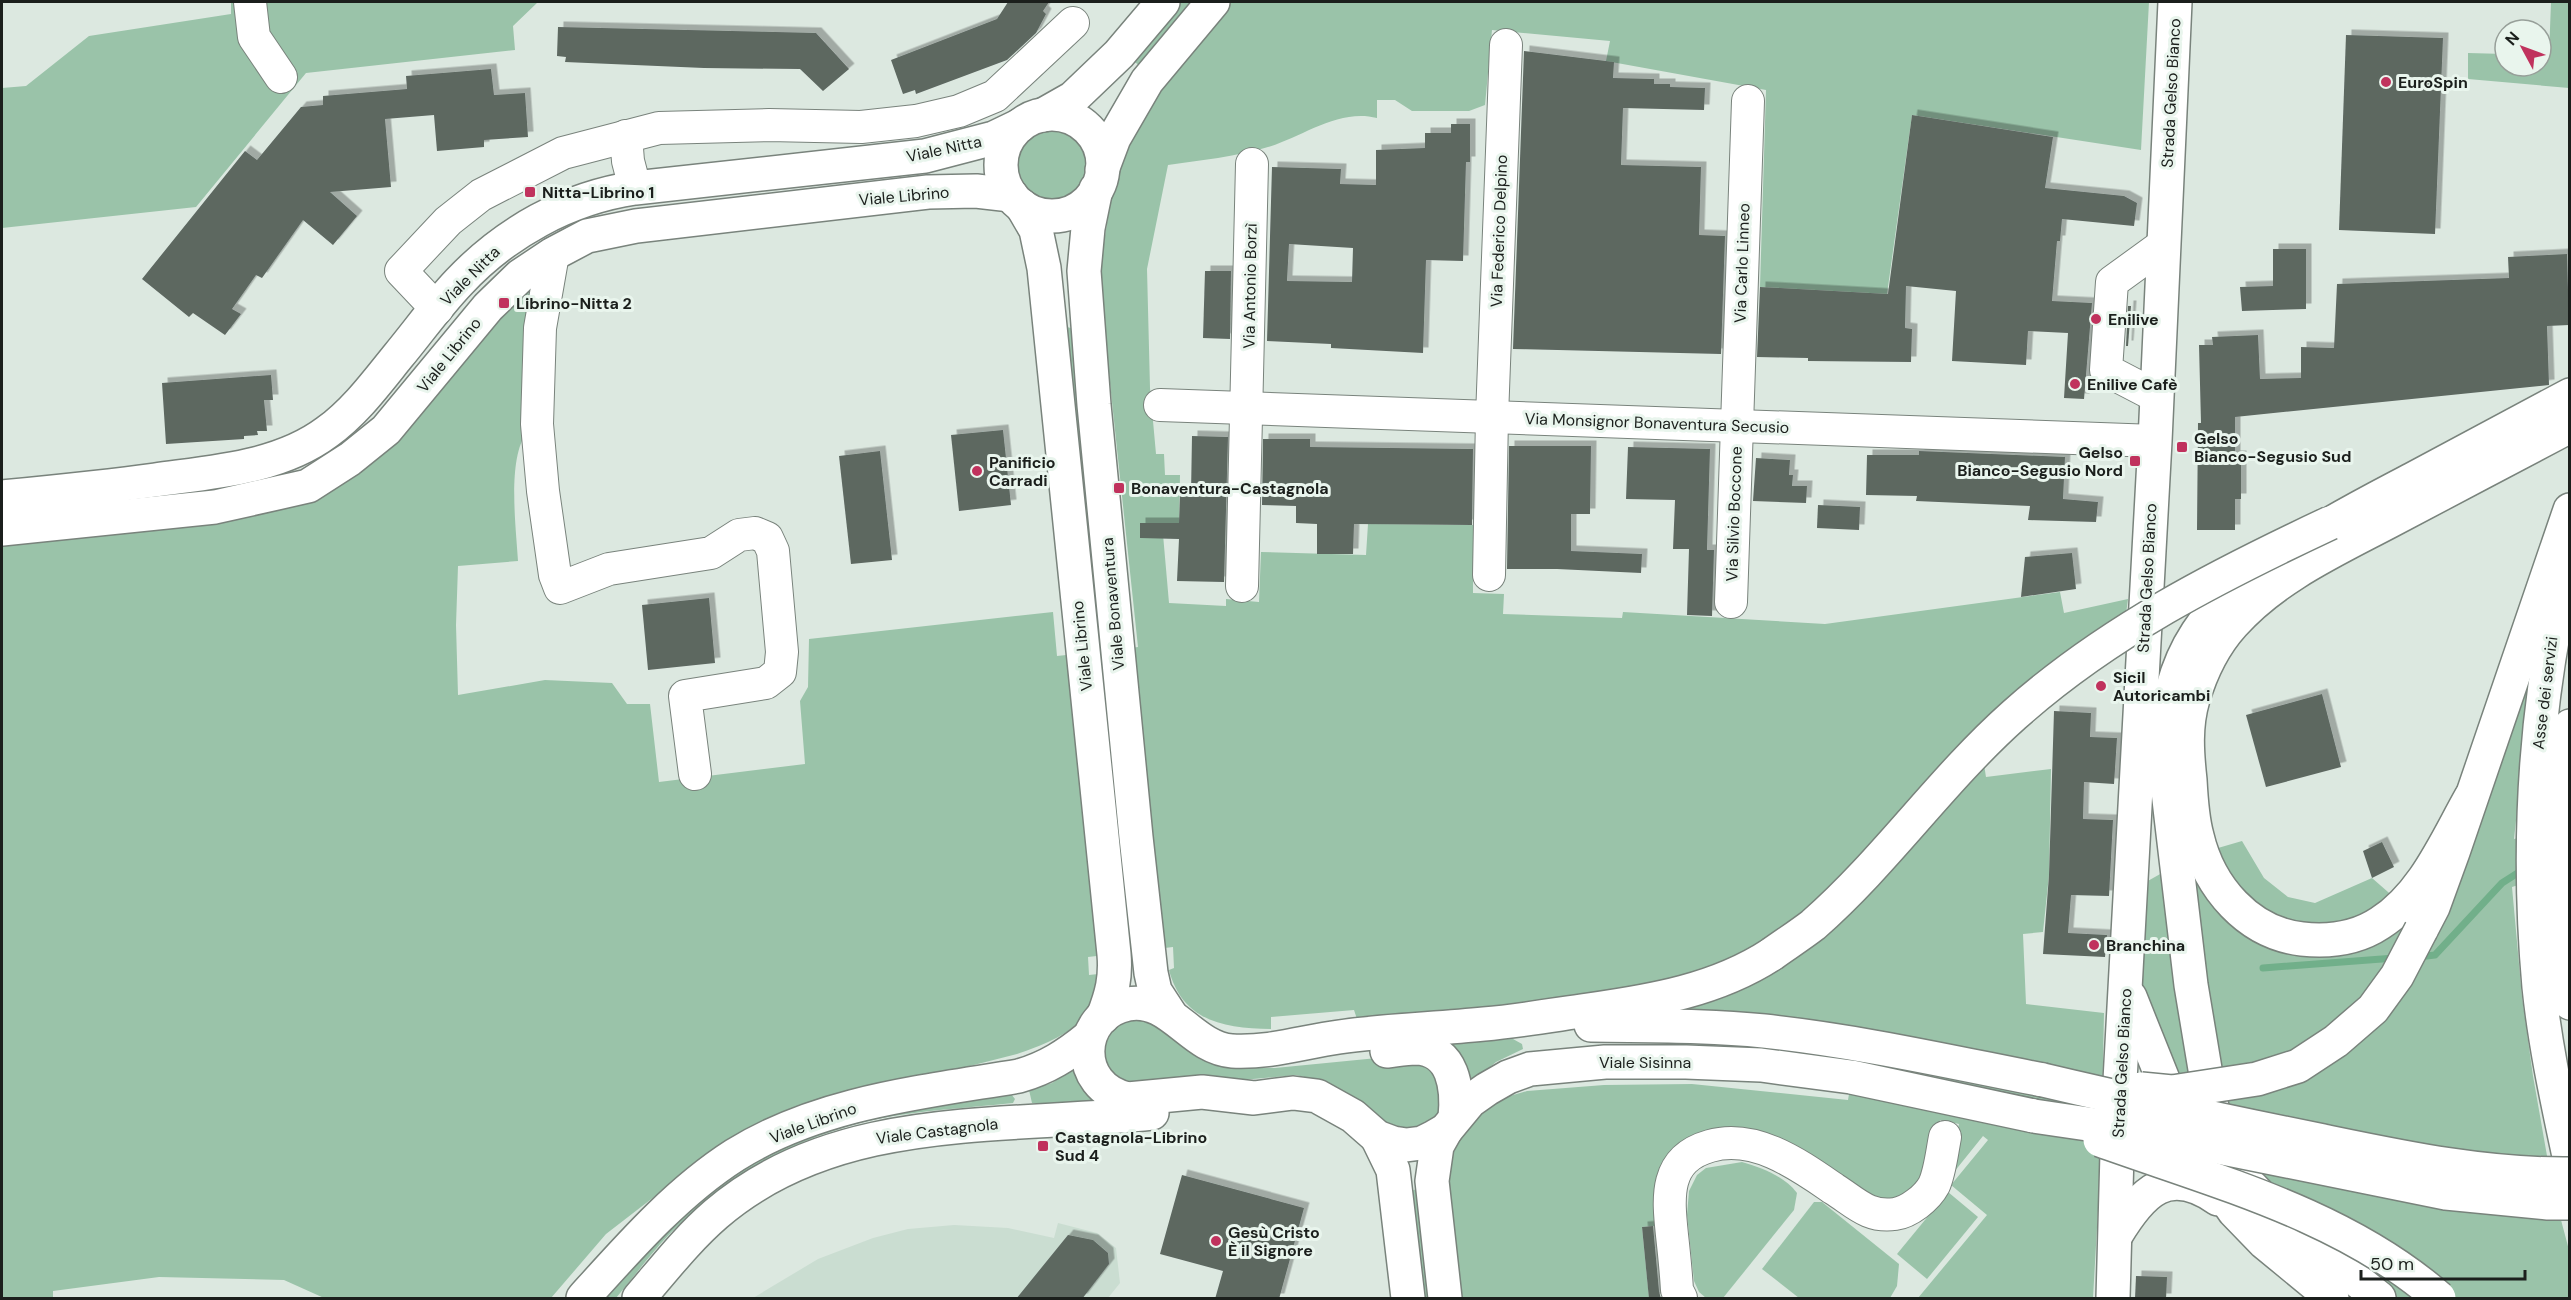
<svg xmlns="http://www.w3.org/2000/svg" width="2571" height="1300" font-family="'DM Sans',sans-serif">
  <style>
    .built { fill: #caddd1 }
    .green { fill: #9ac3a9 }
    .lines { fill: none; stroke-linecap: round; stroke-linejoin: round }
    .stream { stroke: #71af8a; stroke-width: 7 }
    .building { fill: #5d6761; fill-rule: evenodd; filter: url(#shadow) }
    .minor-casing { stroke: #79837c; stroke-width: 34 }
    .major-casing { stroke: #79837c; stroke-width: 36 }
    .minor { stroke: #fff; stroke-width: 32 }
    .major { stroke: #fff; stroke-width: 33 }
    .major-bridge-casing { stroke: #79837c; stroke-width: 36; stroke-linecap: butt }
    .major-bridge { stroke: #fff; stroke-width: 33 }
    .poi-dot { fill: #c0325d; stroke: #e9f5ed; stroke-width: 2 }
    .labels { text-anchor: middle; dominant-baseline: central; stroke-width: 6; stroke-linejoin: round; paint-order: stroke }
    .poi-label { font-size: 16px; font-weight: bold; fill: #1b1f1c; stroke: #e9f5ed; text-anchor: start }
    .street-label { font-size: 16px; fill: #1b1f1c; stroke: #e9f5ed }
  </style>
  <defs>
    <filter id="shadow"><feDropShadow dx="5.5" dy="-5.5" stdDeviation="0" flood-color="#0004"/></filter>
  </defs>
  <rect width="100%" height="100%" fill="#dce8e0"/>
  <!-- built -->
  <path class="built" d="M1058 1223 1097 1233 1116 1248 1120 1283 1108 1298H753L818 1259 873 1238 908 1229 954 1225 1008 1228 1054 1238Z"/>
  <!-- green -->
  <g class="green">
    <path d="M231 2H538L513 26 515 50 306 73 196 207 2 228V88L26 86 89 36 231 14Z"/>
    <path d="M1176 2H1195L1139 65 1133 61Z"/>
    <path d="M1231 2H2149L2141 150 1912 115 1887 294 1760 287 1766 90 1606 61 1610 41 1492 30 1485 105 1469 111H1412L1395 100H1377V118C1339 108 1302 137 1268 147 1235 157 1201 160 1168 165L1147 269 1150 388 1156 454H1164L1165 475H1180L1179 523H1162L1169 603 1226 606V599L1259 602 1261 552 1366 555 1368 524 1473 525V593L1504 594 1503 614 1622 618 1623 612 1825 624 2060 592 2064 613 2128 599 2122 643 1979 733 1986 777 2051 769 2049 875 2043 932 2023 934 2026 1004 2104 1013 2101 1157 2093 1298H1918L1987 1215 1951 1185 1988 1140 1983 1136 1950 1177 1947 1175 1959 1124 1940 1120 1930 1174 1892 1203 1710 1138 1663 1225 1642 1227 1649 1298H1461L1449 1178 1453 1153 1463 1133 1483 1108 1503 1098 1527 1091 1604 1085 1692 1084 1848 1100 1860 1028 1746 1013 1674 1011 1653 990 1357 1019 1354 1010 1271 1017V1029C1224 1028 1183 1022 1169 970L1174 968 1173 947 1088 957 1089 975 1098 974C1097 982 1097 991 1095 998 1083 1031 1046 1044 1017 1054L809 1107 720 1146 606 1234 551 1298H324L284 1280 159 1277 53 1291V1298H2V539L296 500 492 318 535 284 527 432C507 459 516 527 518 561L458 566 456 625 458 695 545 680 612 683 627 704H650L659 782 805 764 800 701 808 687 809 639 1053 612 1057 656 1094 652 1064 329 1067 327 1074 329 1108 651 1138 647 1103 317 1101 262 1111 197 1130 140 1156 93Z"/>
    <path d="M2551 2H2569V88L2468 79V53L2505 54V66H2541V55H2549Z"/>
    <circle cx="1051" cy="165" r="39"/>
    <path d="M2534 655 2514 839 2569 823V869L2512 887 2522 997 2533 1076 2553 1190 2569 1250V1298H2396L2320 1237 2274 1196 2249 1168 2233 1138 2216 1075 2205 984 2180 986 2211 1143 2224 1170 2256 1209 2315 1260 2365 1298H2351L2296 1255 2249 1212 2219 1174 2195 1133 2170 1076 2150 1023 2141 990 2146 882 2194 855 2242 841 2264 878 2288 897 2315 903 2372 878 2412 913 2420 906 2410 929 2431 940 2453 883 2530 660Z"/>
    <path d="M1149 1017 1218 1064 1236 1068H1275L1408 1055 1437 1070 1443 1109 1430 1125 1395 1131C1364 1104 1337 1084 1296 1075L1135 1090 1111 1080 1101 1042 1114 1022Z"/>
    <path d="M1513 1039 1522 1044 1523 1049 1496 1062 1471 1083C1468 1066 1459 1052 1445 1041Z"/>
    <path d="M1076 1067 1080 1084 1098 1104 1032 1103 1029 1090 1052 1083Z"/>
    <path d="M1011 1094 1015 1099 1013 1103C968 1108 921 1110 877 1119 804 1135 739 1168 685 1219 659 1242 638 1272 616 1298H602L705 1187 830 1121Z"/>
    <path d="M1742 1162C1762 1168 1784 1176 1797 1193L1794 1210 1723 1298H1706L1699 1292 1694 1281 1687 1215 1689 1191 1697 1175 1706 1168Z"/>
    <path d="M1416 1189 1433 1298H1419L1410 1192Z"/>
    <path d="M1948 1192 1978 1217 1927 1279 1897 1254Z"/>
    <path d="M1814 1202H1822L1899 1264 1897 1286 1890 1298H1799L1762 1269Z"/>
  </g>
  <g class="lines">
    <!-- stream -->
    <g class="stream">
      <path d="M2418 957 2435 955 2502 883 2524 869"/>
      <path d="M2263 968 2395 958"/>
    </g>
  </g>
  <!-- building -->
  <g class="building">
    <path d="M1008 2H1049L1043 11 1046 14 1036 33 1007 60 916 94 915 90 903 94 891 60 997 19Z"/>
    <path d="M558 27 816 33 849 69 823 91 800 69 704 68 565 62 566 57 557 56Z"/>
    <path d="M2346 35 2443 38 2435 234 2339 230Z"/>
    <path d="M1524 51 1614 62 1613 78 1654 79V84H1670V87L1705 88 1704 110 1623 108 1621 165 1701 167 1699 235 1725 236 1721 354 1513 349Z"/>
    <path d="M491 69 494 95 525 93 528 137 484 140V147L437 151 434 115 385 119 391 187 330 192 357 216 333 245 303 220 262 278 256 275 232 309 241 314 225 335 193 313 189 317 142 279 245 151 257 160 301 107 323 105V96L407 89 406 76Z"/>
    <path d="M1912 115 2053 137 2045 188 2124 196 2137 203 2134 226 2062 219 2060 241H2057L2052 301 2092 303 2084 399 2064 398 2068 333 2028 331 2026 365 1952 361 1956 291 1906 286 1905 328 1912 329 1911 362 1808 361V358L1757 357 1760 287 1888 294Z"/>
    <path d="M1451 124H1470V162H1466L1463 261 1426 260 1423 353 1331 348V344L1267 341 1272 167 1341 169 1340 184 1376 185V150L1425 148V133H1451ZM1289 244 1353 248 1352 282 1287 281Z"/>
    <path d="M2273 249H2306V309L2242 311 2240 287 2273 286Z"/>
    <path d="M2567 254 2569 325 2547 326 2549 385 2235 417V456H2241V499H2235V530H2197L2198 423H2201L2199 345H2213L2212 337 2258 335 2260 379 2301 378V347L2334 348 2337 284 2509 278 2508 257Z"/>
    <path d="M1205 271H1231L1230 339 1203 338Z"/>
    <path d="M2128 306H2131L2128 346H2126Z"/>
    <path d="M271 375 273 400H264L267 431H257L258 435 244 436V439L166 444 162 383Z"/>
    <path d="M1003 430 1011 505 959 511 951 435Z"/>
    <path d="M1192 436 1228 437 1224 582 1177 581 1179 539 1140 538V523H1179L1180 493 1191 494Z"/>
    <path d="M1263 439H1310V447L1473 449 1472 525 1354 524 1353 554H1317V524L1296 523V506L1262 505Z"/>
    <path d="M1509 446H1591L1590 514H1571V551L1642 554 1641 573 1557 569H1507Z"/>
    <path d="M1628 447 1710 449 1707 550H1714L1712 616 1687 615 1689 549H1673L1675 500 1626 499Z"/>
    <path d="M880 451 892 560 851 564 839 456Z"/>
    <path d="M1919 451 2065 457 2063 499 2098 502 2096 522 2028 520 2030 506 1916 501 1917 496 1866 495 1867 455H1919Z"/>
    <path d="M1756 458 1790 460 1789 475H1793L1792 486H1807L1806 503 1753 501Z"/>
    <path d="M1818 505 1860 507 1859 530 1817 528Z"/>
    <path d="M2072 553 2076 589 2021 597 2025 557Z"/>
    <path d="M709 598 715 663 648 670 642 605Z"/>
    <path d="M2322 694 2341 767 2266 787 2246 715Z"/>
    <path d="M2054 711 2091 713 2090 737 2117 738 2114 784 2084 782 2083 819 2113 820 2109 896 2071 895 2068 933 2107 935 2105 957 2043 954 2049 875Z"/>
    <path d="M2382 842 2394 867 2372 878 2363 851Z"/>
    <path d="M1182 1175 1304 1208 1279 1299H1215L1223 1271 1160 1254Z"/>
    <path d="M1653 1226 1659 1291 1661 1299H1649L1642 1227Z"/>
    <path d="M1068 1235 1093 1240 1108 1253 1109 1264 1082 1299H1016Z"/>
    <path d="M2136 1276 2167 1277 2166 1299H2135Z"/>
  </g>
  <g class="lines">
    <!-- minor casing -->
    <g class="minor-casing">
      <g id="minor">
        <path d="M250 2 254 37 281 77"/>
        <path d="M626 136 628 161 635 188"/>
        <path d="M553 254 540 328 537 424 543 491 555 575 560 588 609 569 711 553 739 535 755 533 767 538 773 551 782 652 780 672 766 683 685 696 695 774"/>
        <path d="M437 309 401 271 448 221 481 195 563 153 659 128 769 125 861 127 916 121 959 111 995 96 1073 23"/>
        <path d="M2156 396 2106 370 2112 282 2163 245"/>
        <path d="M1160 405 2155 441"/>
        <path d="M1489 575 1492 417 1506 45"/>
        <path d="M1242 586 1252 164"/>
        <path d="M1731 602 1748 101"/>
        <path d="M1681 1298 1677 1290C1676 1272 1674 1253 1672 1235 1668 1197 1664 1159 1710 1146 1755 1133 1799 1165 1834 1189 1855 1202 1868 1218 1895 1214 1909 1212 1927 1198 1934 1185 1940 1172 1942 1152 1945 1137"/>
      </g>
    </g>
    <!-- major casing -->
    <g class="major-casing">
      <g id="major">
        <circle cx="1052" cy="165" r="51"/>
        <path d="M1043 115 1073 98 1119 54 1163 2"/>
        <path d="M1102 170 1114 138 1147 81 1213 2"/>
        <path d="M1096 189 1088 228 1084 271 1094 405 1136 837 1151 973 1155 991 1170 1014"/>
        <path d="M1022 206 1036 230 1044 268 1114 954C1116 978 1112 994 1103 1017"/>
        <path d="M2 497C53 492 104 487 155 480 212 472 279 468 327 432 355 412 377 382 398 356 418 332 437 305 459 282 505 233 567 198 635 188L925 156 994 138 1019 126"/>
        <path d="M2 529 215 507 308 486 350 459 386 430 488 307 520 276 553 254 587 236 636 226 928 192 976 191 1011 195"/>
        <path d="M2570 554C2535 696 2526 842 2539 987 2545 1046 2558 1104 2570 1161"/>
        <path d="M2570 726C2563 818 2558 910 2570 1003"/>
        <path d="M2471 797C2446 841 2424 895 2380 923 2356 939 2330 942 2302 939 2248 933 2209 887 2197 836 2192 818 2191 799 2190 780 2187 753 2185 726 2193 699 2201 672 2214 645 2233 624 2275 577 2335 550 2390 521 2450 489 2510 458 2570 426"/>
        <path d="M2421 930 2433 907 2453 852 2570 510"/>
        <path d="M1772 954C1717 990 1652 1001 1588 1010 1553 1015 1519 1021 1484 1024 1436 1029 1387 1030 1339 1037 1303 1042 1270 1053 1232 1051 1191 1048 1170 996 1128 1004 1076 1014 1073 1087 1128 1099L1202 1092 1254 1098 1293 1093 1317 1096 1353 1116 1377 1137 1393 1143 1406 1145 1422 1143 1434 1137 1446 1130 1470 1101 1487 1089 1508 1077 1530 1069 1605 1062H1686L1761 1065 1851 1077 2034 1116"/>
        <path d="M2130 997 2178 1117"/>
        <path d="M1591 1025C1649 1026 1707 1025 1764 1031 1858 1041 1951 1062 2043 1080"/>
        <path d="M1387 1051C1396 1050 1406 1048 1416 1048 1454 1049 1458 1089 1455 1118"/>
        <path d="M1377 1137 1393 1170 1408 1298"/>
        <path d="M2203 1166 2234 1211 2264 1242 2332 1298"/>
        <path d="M2116 1235C2142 1192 2168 1164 2218 1199"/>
        <path d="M583 1298C629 1247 677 1192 735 1155 820 1102 923 1092 1019 1076 1047 1068 1067 1055 1089 1037"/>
        <path d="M639 1298C664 1269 687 1239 716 1214 837 1110 1004 1129 1152 1113"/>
        <path d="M1445 1298 1432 1181 1437 1146 1446 1130"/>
        <path d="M2113 1298 2118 1117 2155 441 2175 2"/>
        <path d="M2379 1298 2304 1238 2267 1203 2235 1170 2221 1142 2210 1099 2191 985 2163 749C2166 708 2174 668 2197 633 2239 567 2345 515 2413 479 2465 451 2517 423 2570 395"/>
      </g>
    </g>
    <!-- minor -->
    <use href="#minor" class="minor"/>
    <!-- major -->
    <use href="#major" class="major"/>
    <!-- major-bridge casing -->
    <g class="major-bridge-casing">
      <g id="major-bridge">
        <path d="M1772 954C1786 944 1800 935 1813 925 1886 861 1941 780 2014 715 2107 632 2217 576 2330 523"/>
        <path d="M2043 1080C2136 1102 2229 1122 2323 1141 2405 1158 2485 1175 2570 1174"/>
        <path d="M2141 1089 2172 1092 2257 1079 2298 1066 2336 1041 2373 1009 2397 976 2421 930"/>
        <path d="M2034 1116 2149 1133 2446 1193 2548 1203H2570"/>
        <path d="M2100 1140C2217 1182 2344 1215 2439 1298"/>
      </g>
    </g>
    <!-- major-bridge -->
    <use href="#major-bridge" class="major-bridge"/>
  </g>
  <!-- markers -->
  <g class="poi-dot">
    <circle cx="2386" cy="82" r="6"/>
    <rect x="524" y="186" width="12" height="12" rx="3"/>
    <rect x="498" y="297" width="12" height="12" rx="3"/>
    <circle cx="2096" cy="319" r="6"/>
    <circle cx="2075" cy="384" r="6"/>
    <rect x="2176" y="441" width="12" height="12" rx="3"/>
    <rect x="2129" y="455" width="12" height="12" rx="3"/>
    <circle cx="977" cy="471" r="6"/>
    <rect x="1113" y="482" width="12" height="12" rx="3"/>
    <circle cx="2101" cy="686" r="6"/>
    <circle cx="2094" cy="945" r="6"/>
    <rect x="1037" y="1140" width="12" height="12" rx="3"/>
    <circle cx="1216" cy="1241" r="6"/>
  </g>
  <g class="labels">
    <!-- poi labels -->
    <g class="poi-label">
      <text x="2398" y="82">EuroSpin</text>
      <text x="542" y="192">Nitta-Librino 1</text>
      <text x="516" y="303">Librino-Nitta 2</text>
      <text x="2108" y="319">Enilive</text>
      <text x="2087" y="384">Enilive Cafè</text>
      <text x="2194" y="438">Gelso<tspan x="2194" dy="18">Bianco-Segusio Sud</tspan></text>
      <text x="2123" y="452" text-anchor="end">Gelso<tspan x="2123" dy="18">Bianco-Segusio Nord</tspan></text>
      <text x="989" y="462">Panificio<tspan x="989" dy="18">Carradi</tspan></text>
      <text x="1131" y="488">Bonaventura-Castagnola</text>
      <text x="2113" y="677">Sicil<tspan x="2113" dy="18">Autoricambi</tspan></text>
      <text x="2106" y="945">Branchina</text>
      <text x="1055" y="1137">Castagnola-Librino<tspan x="1055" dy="18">Sud 4</tspan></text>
      <text x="1228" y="1232">Gesù Cristo<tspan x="1228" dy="18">È il Signore</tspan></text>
    </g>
    <!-- street labels -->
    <g class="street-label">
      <text transform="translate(2171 93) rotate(-87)">Strada Gelso Bianco</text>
      <text transform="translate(944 149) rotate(-12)">Viale Nitta</text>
      <text transform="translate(904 196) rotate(-5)">Viale Librino</text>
      <text transform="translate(1499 231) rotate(-88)">Via Federico Delpino</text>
      <text transform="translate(1742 263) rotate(-88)">Via Carlo Linneo</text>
      <text transform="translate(470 276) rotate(-45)">Viale Nitta</text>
      <text transform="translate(1250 286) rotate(-89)">Via Antonio Borzì</text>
      <text transform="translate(449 355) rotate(-51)">Viale Librino</text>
      <text transform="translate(1657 423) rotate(2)">Via Monsignor Bonaventura Secusio</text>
      <text transform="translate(1734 514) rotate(-88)">Via Silvio Boccone</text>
      <text transform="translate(2147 578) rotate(-87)">Strada Gelso Bianco</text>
      <text transform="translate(1113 604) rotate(-95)">Viale Bonaventura</text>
      <text transform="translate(1082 646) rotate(-96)">Viale Librino</text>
      <text transform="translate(2545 693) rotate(-83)">Asse dei servizi</text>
      <text x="1645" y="1062">Viale Sisinna</text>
      <text transform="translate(2122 1063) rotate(-87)">Strada Gelso Bianco</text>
      <text transform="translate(813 1123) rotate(-20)">Viale Librino</text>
      <text transform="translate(937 1131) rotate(-7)">Viale Castagnola</text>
    </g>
  </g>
  <!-- border -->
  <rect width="2571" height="1300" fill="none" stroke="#1b1f1c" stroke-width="6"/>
  <!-- north arrow -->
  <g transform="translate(2523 48) rotate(311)"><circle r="28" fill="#e9f5ed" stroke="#979f99" stroke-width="1.5"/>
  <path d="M0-4.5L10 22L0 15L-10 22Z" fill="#c0325d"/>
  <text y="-9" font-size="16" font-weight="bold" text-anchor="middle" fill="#1b1f1c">N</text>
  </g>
  <!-- scale -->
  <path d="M2361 1270v9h164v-9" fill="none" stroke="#1b1f1c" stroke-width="3"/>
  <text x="2370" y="1270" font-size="18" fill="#1b1f1c" stroke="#e9f5ed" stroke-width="4.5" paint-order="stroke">50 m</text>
</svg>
